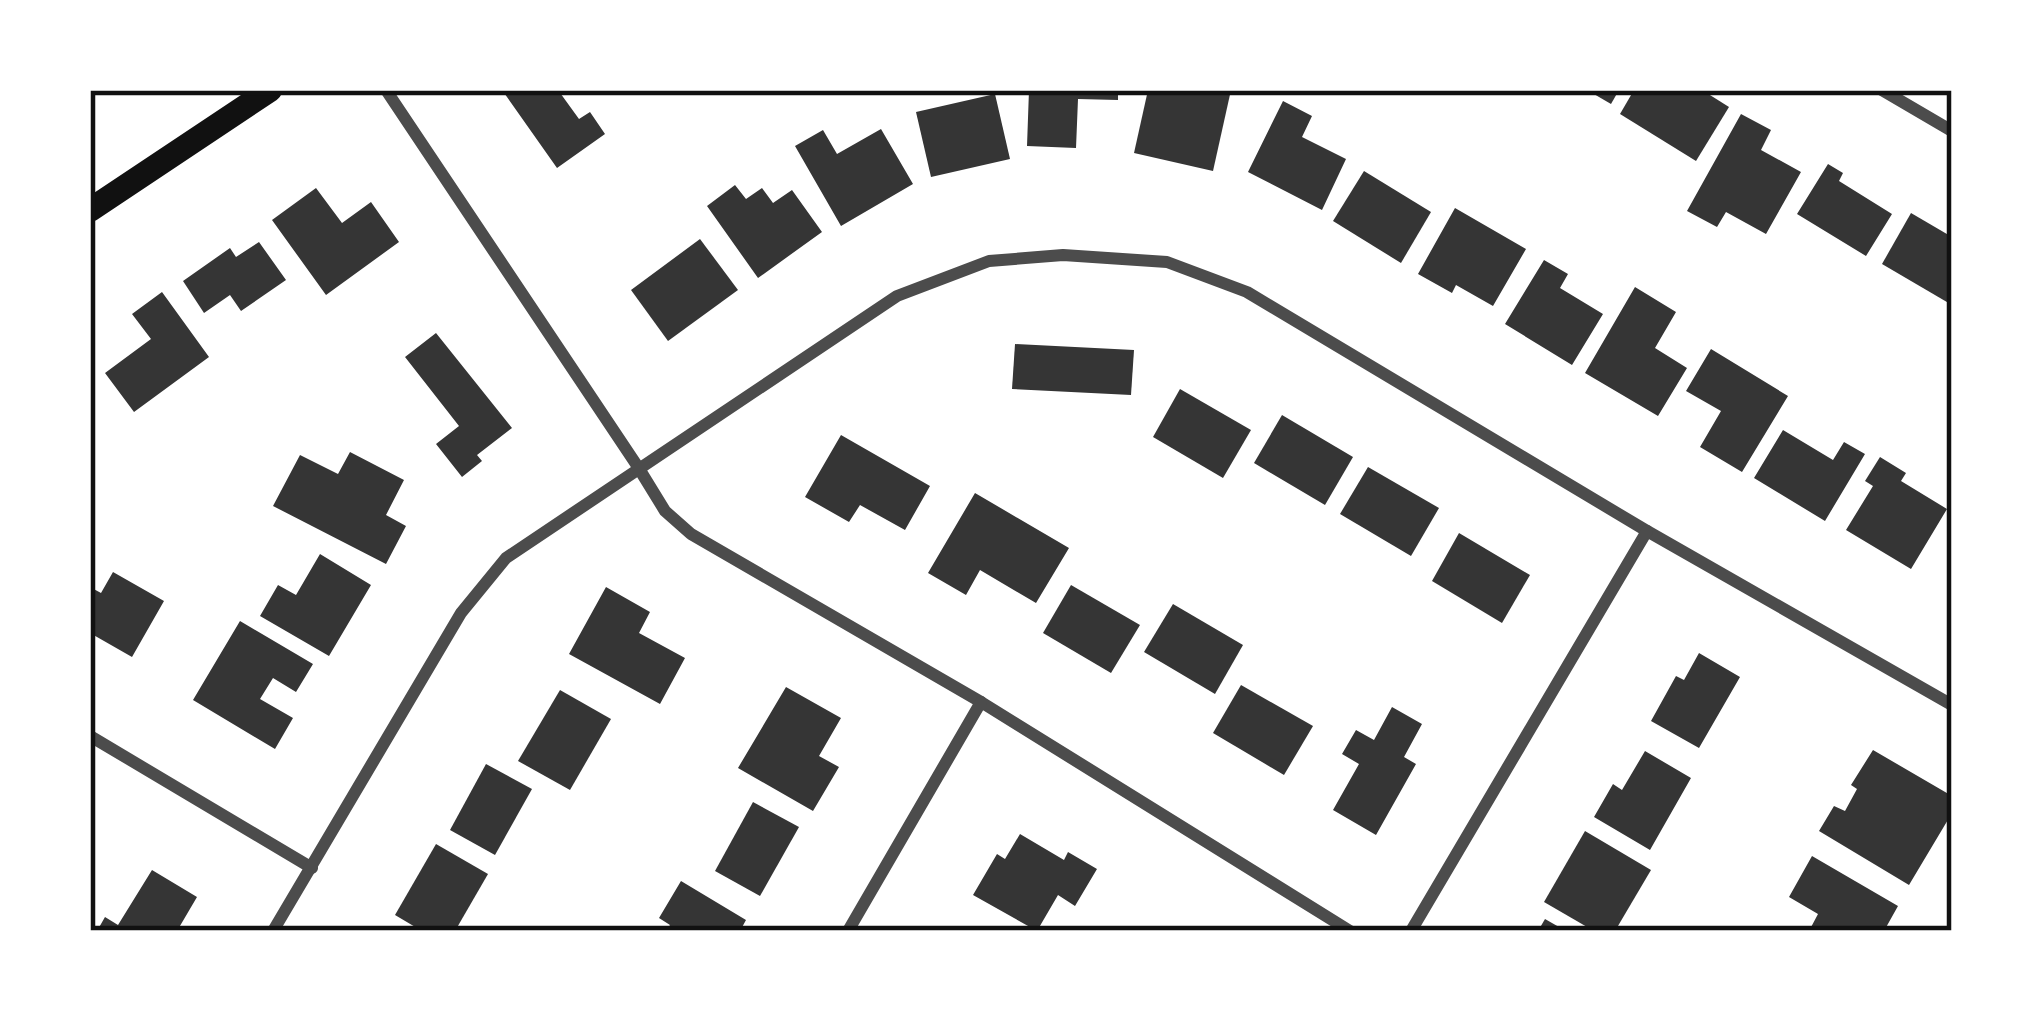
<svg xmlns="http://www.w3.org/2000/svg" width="2042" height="1021" font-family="'IBM Plex Sans',sans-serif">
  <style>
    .building { fill: #353535 }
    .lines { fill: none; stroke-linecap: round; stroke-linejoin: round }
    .minor { stroke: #4c4c4c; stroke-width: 12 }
    .secondary { stroke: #111; stroke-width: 24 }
    .neatline { fill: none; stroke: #111; stroke-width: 4.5 }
  </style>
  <rect width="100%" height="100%" fill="#fff"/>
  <!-- building -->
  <g class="building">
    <path d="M502 90H558L579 119 590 112 605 134 557 168Z"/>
    <path d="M1029 90H1118V100L1078 99 1076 148 1027 146Z"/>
    <path d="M1148 90H1231L1213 171 1134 153Z"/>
    <path d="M1587 90H1619L1611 104Z"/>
    <path d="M1634 90H1702L1729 107 1696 161 1620 114Z"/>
    <path d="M995 94 1010 159 931 177 916 112Z"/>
    <path d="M1283 101 1312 116 1302 137 1346 159 1322 210 1248 172Z"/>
    <path d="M1741 114 1771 130 1761 150 1801 172 1766 234 1726 212 1717 227 1687 211Z"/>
    <path d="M881 129 913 184 841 226 795 146 823 130 837 154Z"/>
    <path d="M1828 164 1843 173 1839 181 1892 214 1866 256 1797 214Z"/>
    <path d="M1364 171 1431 212 1401 263 1333 221Z"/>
    <path d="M735 185 746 199 762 188 773 203 792 190 822 232 758 278 707 206Z"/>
    <path d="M316 188 342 223 371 202 399 242 326 295 272 220Z"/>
    <path d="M1455 208 1526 249 1493 306 1456 285 1452 293 1418 274Z"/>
    <path d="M1911 213 1952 237V305L1882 264Z"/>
    <path d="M700 239 738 290 668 341 631 290Z"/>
    <path d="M259 242 286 280 241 311 230 295 204 313 183 281 230 248 236 257Z"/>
    <path d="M1544 260 1568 274 1560 288 1603 314 1572 365 1505 324Z"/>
    <path d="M1635 287 1676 312 1655 348 1687 368 1658 416 1585 373Z"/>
    <path d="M162 292 209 357 134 412 105 373 151 339 132 314Z"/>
    <path d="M436 333 512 428 477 455 482 461 462 477 436 444 459 426 405 357Z"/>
    <path d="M1015 344 1134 350 1131 395 1012 389Z"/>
    <path d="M1711 349 1788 396 1742 472 1700 447 1721 411 1686 391Z"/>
    <path d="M1180 389 1251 430 1223 478 1153 437Z"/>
    <path d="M1282 415 1353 457 1325 505 1254 463Z"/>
    <path d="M1783 430 1833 460 1844 442 1865 454 1825 521 1754 478Z"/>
    <path d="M841 435 930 486 905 530 860 505 849 522 805 497Z"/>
    <path d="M350 452 404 480 386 515 406 526 386 564 273 506 300 455 338 474Z"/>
    <path d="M1880 457 1906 473 1901 481 1947 509 1911 569 1846 530 1873 486 1865 481Z"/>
    <path d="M1368 467 1439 508 1411 556 1340 514Z"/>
    <path d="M975 493 1069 548 1036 603 980 570 966 595 928 573Z"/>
    <path d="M1459 533 1530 575 1502 623 1432 581Z"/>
    <path d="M320 554 371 585 329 656 260 616 278 585 296 595Z"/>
    <path d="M113 572 164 601 132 657 90 633V587L101 593Z"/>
    <path d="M1071 585 1140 625 1111 673 1043 633Z"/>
    <path d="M606 587 650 612 639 633 685 658 660 704 569 654Z"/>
    <path d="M1173 604 1243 645 1215 694 1144 652Z"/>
    <path d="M240 621 313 664 296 692 273 678 260 699 293 718 275 749 193 700Z"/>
    <path d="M1699 653 1740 677 1699 748 1651 721 1676 676 1684 680Z"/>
    <path d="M1241 685 1313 726 1284 775 1213 733Z"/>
    <path d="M786 687 841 718 819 756 839 767 813 811 738 768Z"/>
    <path d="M560 690 611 719 570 790 518 761Z"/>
    <path d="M1392 707 1422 724 1404 757 1416 764 1376 835 1333 810 1359 764 1342 754 1356 730 1374 740Z"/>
    <path d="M1873 750 1952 796V813L1909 885 1819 831 1834 806 1845 811 1857 789 1851 785Z"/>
    <path d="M1645 751 1691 778 1650 850 1594 817 1613 784 1622 790Z"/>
    <path d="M486 764 532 789 495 855 450 830Z"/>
    <path d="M753 802 799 827 760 896 715 871Z"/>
    <path d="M1585 831 1651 870 1615 931H1594L1544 902Z"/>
    <path d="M1020 834 1064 860 1068 852 1097 869 1075 906 1058 895 1037 931 973 895 997 854 1005 859Z"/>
    <path d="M436 844 488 874 455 931H422L395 915Z"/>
    <path d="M1812 856 1898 906 1884 931H1809L1818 914 1789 897Z"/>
    <path d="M152 870 197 897 177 931H97L105 917 118 925Z"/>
    <path d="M681 881 746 920 740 931H666L670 925 659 918Z"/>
    <path d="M1545 919 1566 931H1538Z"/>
  </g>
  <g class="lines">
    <!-- minor -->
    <g class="minor">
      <path d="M386 90 638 467 665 511 691 534 981 702 1350 931"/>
      <path d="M1882 90 1952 131"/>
      <path d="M90 736 312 868"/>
      <path d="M273 931 461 613 506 558 897 296 989 261 1063 255 1167 262 1247 292 1647 531 1952 705"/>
      <path d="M848 931 981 702"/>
      <path d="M1411 931 1647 531"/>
    </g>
    <!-- secondary -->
    <path class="secondary" d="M90 210 270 90"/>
  </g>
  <!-- border -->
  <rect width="2042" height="1021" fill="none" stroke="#ffffff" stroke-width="186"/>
  <rect x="93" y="93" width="1856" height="835" class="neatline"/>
</svg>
